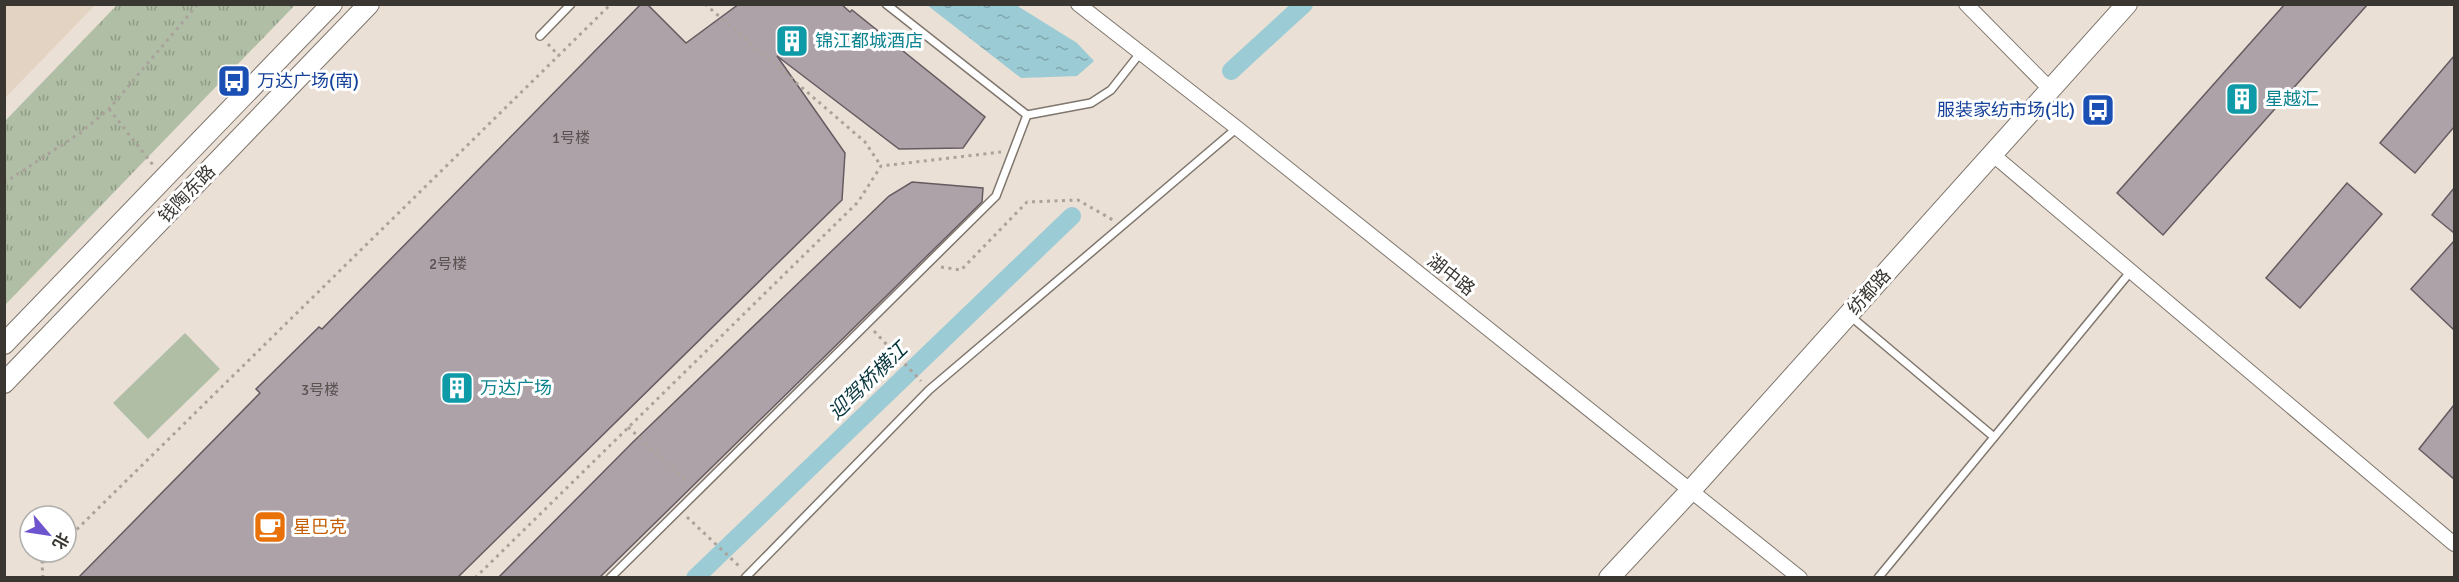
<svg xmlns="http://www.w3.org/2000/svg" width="2459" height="582" font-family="Signika,'Noto Sans SC',sans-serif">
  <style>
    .built { fill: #e2d3c3 }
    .park { fill: url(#park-tufts) }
    .pitch { fill: #afbea5 }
    .water { fill: url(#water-ripples) }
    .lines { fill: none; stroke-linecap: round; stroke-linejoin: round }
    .canal { stroke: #9bcbd4; stroke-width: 18 }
    .building { fill: #aea2a9; stroke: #665b61; stroke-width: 1.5 }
    .lane-casing { stroke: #7f766d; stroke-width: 10 }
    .street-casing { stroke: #7f766d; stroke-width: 16 }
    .secondary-casing { stroke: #7f766d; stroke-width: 22 }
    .path { stroke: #aba39b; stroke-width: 3; stroke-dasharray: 3 4.5; stroke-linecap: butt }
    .lane { stroke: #fff; stroke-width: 7 }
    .street { stroke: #fff; stroke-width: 14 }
    .secondary { stroke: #fff; stroke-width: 20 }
    .labels { text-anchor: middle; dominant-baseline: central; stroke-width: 6; stroke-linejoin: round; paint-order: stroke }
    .number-label { font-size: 15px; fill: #575150 }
    .culture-label { font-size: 18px; fill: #0d838f; stroke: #fff; text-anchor: start }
    .transit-label { font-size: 18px; fill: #164399; stroke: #fff; text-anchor: start }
    .street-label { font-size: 18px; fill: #3a3632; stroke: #fff }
    .food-label { font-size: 18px; fill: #c56008; stroke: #fff; text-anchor: start }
    .water-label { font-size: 20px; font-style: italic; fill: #07363d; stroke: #fff }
  </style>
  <defs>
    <pattern id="park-tufts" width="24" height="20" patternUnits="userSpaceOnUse" patternTransform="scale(1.5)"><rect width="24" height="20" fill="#afbea5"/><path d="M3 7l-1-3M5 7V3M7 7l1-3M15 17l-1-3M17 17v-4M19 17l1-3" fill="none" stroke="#8f9b87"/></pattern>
    <pattern id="water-ripples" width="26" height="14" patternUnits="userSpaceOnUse" patternTransform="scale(1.5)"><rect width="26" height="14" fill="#9bcbd4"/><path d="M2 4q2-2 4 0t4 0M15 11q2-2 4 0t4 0" fill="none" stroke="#7fa6ad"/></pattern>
  </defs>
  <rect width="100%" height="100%" fill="#eae0d6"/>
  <!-- built -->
  <path class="built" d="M5 4 95 5 5 98 4 5Z"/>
  <!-- park -->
  <path class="park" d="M117 5H295L5 305V121Z"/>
  <!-- pitch -->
  <path class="pitch" d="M185 333 220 369 148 439 113 403Z"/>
  <!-- water -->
  <path class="water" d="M927 5H1016L1077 43 1094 61 1077 76 1021 78Z"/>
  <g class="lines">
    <!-- canal -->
    <g class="canal">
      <path d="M1231 71 1304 4"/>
      <path d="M695 578 1072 216"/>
    </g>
  </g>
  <!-- building -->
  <g class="building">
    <path d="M641 4H647L686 43 739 4H841L850 12 852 10 985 117 963 148 899 149 777 56 845 153 842 200 457 578H78L260 393 256 389 319 327 322 329Z"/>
    <path d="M2285 4H2368L2163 235 2117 193Z"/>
    <path d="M2454 56V127L2415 173 2380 143Z"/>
    <path d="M912 182 983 188 982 202 599 578H498L633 442 889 196Z"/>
    <path d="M2347 183 2382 214 2300 308 2266 278Z"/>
    <path d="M2454 188V233L2432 215Z"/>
    <path d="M2454 241V330L2411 289Z"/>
    <path d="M2454 405V479L2419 449Z"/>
  </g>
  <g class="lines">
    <!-- lane casing -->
    <g class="lane-casing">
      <g id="lane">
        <path d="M886 4 1027 115"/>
        <path d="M540 36 571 4"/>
        <path d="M1849 315 1994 437"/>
        <path d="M610 578 996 196 1027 115 1091 103 1111 90 1141 52"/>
        <path d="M745 578 929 390 1237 128"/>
        <path d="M1878 578 2131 271"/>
      </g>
    </g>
    <!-- street casing -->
    <g class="street-casing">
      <g id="street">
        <path d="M1078 4 1237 128 1800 578"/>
        <path d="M1966 4 2050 89"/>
        <path d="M1992 154 2454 544"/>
      </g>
    </g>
    <!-- secondary casing -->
    <g class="secondary-casing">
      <g id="secondary">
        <path d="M4 344 332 4"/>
        <path d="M4 383 369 4"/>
        <path d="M1609 578 1692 489 2127 4"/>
      </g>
    </g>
    <!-- path -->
    <g class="path">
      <path d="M705 4 865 142 881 166"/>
      <path d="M548 44 559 56"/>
      <path d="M109 109 153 165"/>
      <path d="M4 183 80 133 109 109 198 4"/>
      <path d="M941 267 961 270 1027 202 1078 200 1113 220"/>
      <path d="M874 331 921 381"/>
      <path d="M628 427 688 483"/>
      <path d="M687 517 739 566"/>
      <path d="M66 540 611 4"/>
      <path d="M43 578 42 563 54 552"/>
      <path d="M475 578 858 202 881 166 1001 152"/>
    </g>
    <!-- lane -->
    <use href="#lane" class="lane"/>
    <!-- street -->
    <use href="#street" class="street"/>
    <!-- secondary -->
    <use href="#secondary" class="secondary"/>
  </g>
  <!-- icons -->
  <defs>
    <g id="building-square" transform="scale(1.725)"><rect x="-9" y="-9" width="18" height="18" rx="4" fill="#0f9aa8" stroke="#fff"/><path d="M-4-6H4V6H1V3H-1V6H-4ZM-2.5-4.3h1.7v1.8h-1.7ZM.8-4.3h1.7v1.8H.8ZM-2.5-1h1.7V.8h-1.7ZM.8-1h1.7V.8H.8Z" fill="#fff"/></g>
    <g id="bus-square" transform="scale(1.725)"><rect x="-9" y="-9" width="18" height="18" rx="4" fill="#1a4fb4" stroke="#fff"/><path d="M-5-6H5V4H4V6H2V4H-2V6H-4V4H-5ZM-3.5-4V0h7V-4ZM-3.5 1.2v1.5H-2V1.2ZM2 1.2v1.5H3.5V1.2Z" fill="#fff"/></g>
    <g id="cafe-square" transform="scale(1.725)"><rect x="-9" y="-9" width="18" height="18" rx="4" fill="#e8710a" stroke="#fff"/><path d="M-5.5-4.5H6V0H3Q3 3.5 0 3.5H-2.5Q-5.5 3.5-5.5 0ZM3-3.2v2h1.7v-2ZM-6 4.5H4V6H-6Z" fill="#fff"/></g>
  </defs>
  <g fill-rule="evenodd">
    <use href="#building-square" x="792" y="41"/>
    <use href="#bus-square" x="234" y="81"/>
    <use href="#building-square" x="2242" y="99"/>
    <use href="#bus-square" x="2098" y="110"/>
    <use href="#building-square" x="457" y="388"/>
    <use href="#cafe-square" x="270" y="527"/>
  </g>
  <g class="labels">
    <!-- number labels -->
    <g class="number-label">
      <text x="571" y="138">1号楼</text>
      <text x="448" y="264">2号楼</text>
      <text x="320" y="390">3号楼</text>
    </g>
    <!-- culture labels -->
    <g class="culture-label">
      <text x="815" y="41">锦江都城酒店</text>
      <text x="2265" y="99">星越汇</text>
      <text x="480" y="388">万达广场</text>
    </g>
    <!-- transit labels -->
    <g class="transit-label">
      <text x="257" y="81">万达广场(南)</text>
      <text x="2075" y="110" text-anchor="end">服装家纺市场(北)</text>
    </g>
    <!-- street labels -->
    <g class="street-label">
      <text transform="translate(187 194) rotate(-46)">钱陶东路</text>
      <text transform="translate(1451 275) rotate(38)">湖中路</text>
      <text transform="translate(1869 292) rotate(-48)">纺都路</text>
    </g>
    <!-- food labels -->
    <g class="food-label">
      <text x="293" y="527">星巴克</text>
    </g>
    <!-- water labels -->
    <g class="water-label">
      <text transform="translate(868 381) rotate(-44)">迎驾桥横江</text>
    </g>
  </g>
  <!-- border -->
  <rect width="2459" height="582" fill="none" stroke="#3a3632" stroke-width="12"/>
  <!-- north arrow -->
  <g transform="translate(48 534) rotate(119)"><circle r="28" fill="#ffffff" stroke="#b0afad" stroke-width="1.5"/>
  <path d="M0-4.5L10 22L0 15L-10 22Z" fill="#6e54ce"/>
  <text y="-9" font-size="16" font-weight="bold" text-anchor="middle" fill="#3a3632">北</text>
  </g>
</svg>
